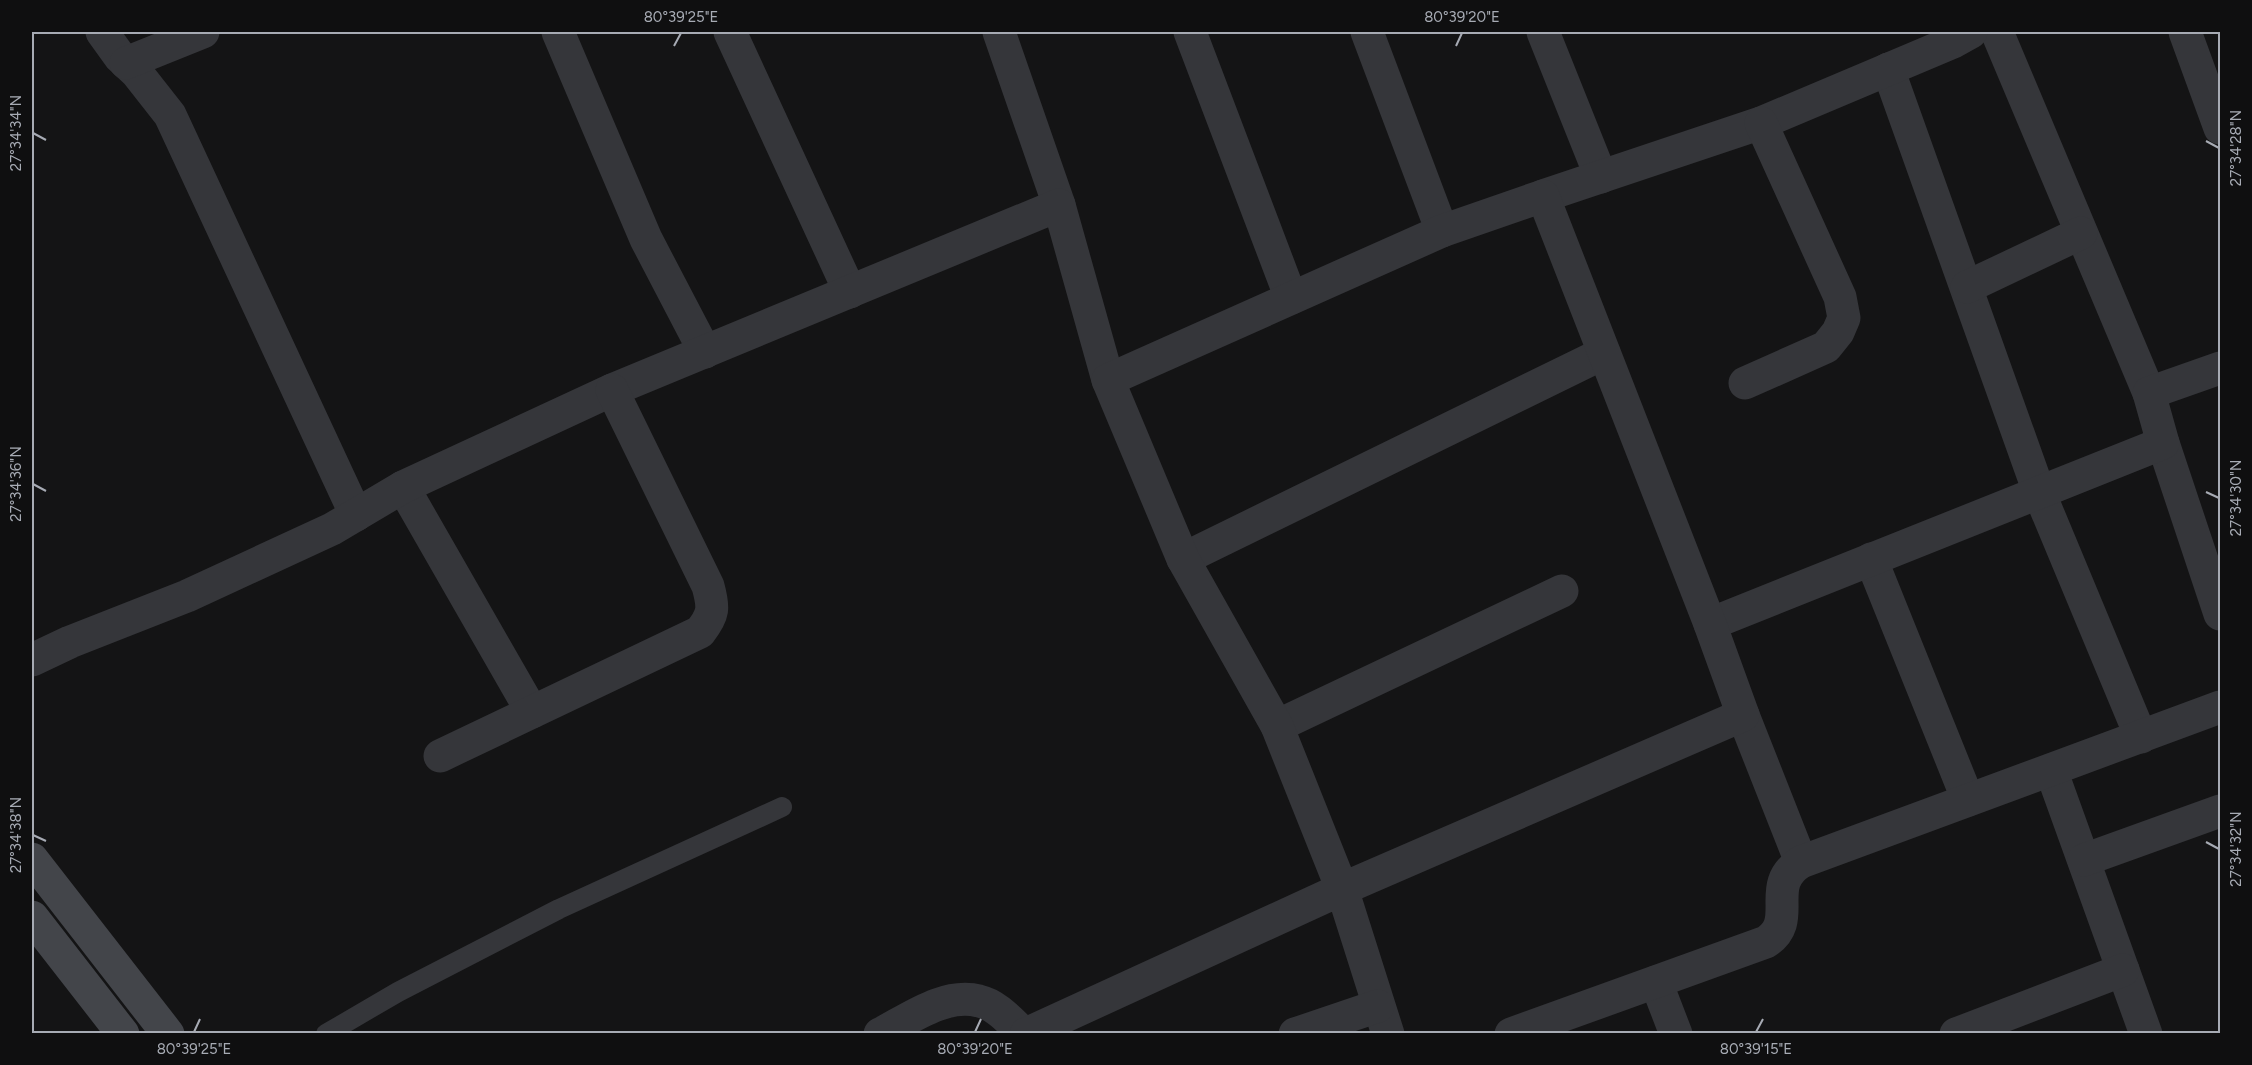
<svg xmlns="http://www.w3.org/2000/svg" width="2252" height="1065" font-family="Figtree,sans-serif">
  <style>
    .lines { fill: none; stroke-linecap: round; stroke-linejoin: round }
    .lane { stroke: #35363a; stroke-width: 20 }
    .street { stroke: #35363a; stroke-width: 33 }
    .secondary { stroke: #43454a; stroke-width: 33 }
    .ticks { fill: none; stroke: #a7abb4; stroke-width: 2 }
    .neatline { fill: none; stroke: #a7abb4; stroke-width: 2 }
    .ticks-label { font-size: 15px; text-anchor: middle; fill: #a7abb4 }
  </style>
  <rect width="100%" height="100%" fill="#141415"/>
  <g class="lines">
    <!-- lane -->
    <path class="lane" d="M326 1034 398 992 559 909 782 807"/>
    <!-- street -->
    <g class="street">
      <path d="M102 32 120 57 137 73 170 115 356 515"/>
      <path d="M558 32 646 239 705 352"/>
      <path d="M730 32 850 292"/>
      <path d="M999 32 1059 205"/>
      <path d="M1190 32 1291 298"/>
      <path d="M1367 32 1442 231"/>
      <path d="M1543 32 1601 177"/>
      <path d="M1997 32 2149 393"/>
      <path d="M2185 32 2220 128"/>
      <path d="M126 63 203 32"/>
      <path d="M1888 69 2039 492 2141 737"/>
      <path d="M1543 196 1761 123 1953 42 1971 32"/>
      <path d="M1967 287 2081 233"/>
      <path d="M1745 383 1826 347 1838 332 1844 318 1840 297 1761 123"/>
      <path d="M2163 443 2220 614"/>
      <path d="M403 487 532 712"/>
      <path d="M1183 559 1604 353"/>
      <path d="M1871 559 1968 800"/>
      <path d="M1710 624 2163 443 2149 393 2220 368"/>
      <path d="M32 660 70 642 187 596 332 529 403 487 612 390 1059 205 1108 380"/>
      <path d="M1743 715 1801 862"/>
      <path d="M1277 726 1562 591"/>
      <path d="M440 756 700 632C714 614 714 608 708 586L612 390"/>
      <path d="M2051 770 2146 1034"/>
      <path d="M2084 860 2220 811"/>
      <path d="M1656 982 1676 1034"/>
      <path d="M880 1034C909 1019 945 992 979 1001 997 1005 1011 1022 1024 1034"/>
      <path d="M1026 1034 1342 889 1743 715 1710 624 1543 196 1442 231 1108 380 1183 559 1277 726 1342 889 1388 1034"/>
      <path d="M1295 1034 1378 1006"/>
      <path d="M1511 1034 1766 942C1800 920 1763 886 1801 862L2220 707"/>
      <path d="M1956 1034 2123 970"/>
    </g>
    <!-- secondary -->
    <g class="secondary">
      <path d="M32 859 168 1034"/>
      <path d="M32 917 123 1034"/>
    </g>
  </g>
  <!-- ticks -->
  <path class="ticks" d="M674 46 681 33M1456 46 1462 33M33 133 46 140M2206 141 2219 148M33 484 46 491M2206 492 2219 498M33 835 46 841M2206 842 2219 849M194 1032 200 1019M975 1032 981 1019M1756 1032 1763 1019"/>
  <!-- border -->
  <rect width="2252" height="1065" fill="none" stroke="#0f0f10" stroke-width="66"/>
  <rect x="33" y="33" width="2186" height="999" class="neatline"/>
  <g class="ticks-label">
    <text x="681" y="22">80°39'25"E</text>
    <text x="1462" y="22">80°39'20"E</text>
    <text transform="translate(16 133) rotate(-90)" y="5">27°34'34"N</text>
    <text transform="translate(2236 148) rotate(-90)" y="5">27°34'28"N</text>
    <text transform="translate(16 484) rotate(-90)" y="5">27°34'36"N</text>
    <text transform="translate(2236 498) rotate(-90)" y="5">27°34'30"N</text>
    <text transform="translate(16 835) rotate(-90)" y="5">27°34'38"N</text>
    <text transform="translate(2236 849) rotate(-90)" y="5">27°34'32"N</text>
    <text x="194" y="1054">80°39'25"E</text>
    <text x="975" y="1054">80°39'20"E</text>
    <text x="1756" y="1054">80°39'15"E</text>
  </g>
</svg>
